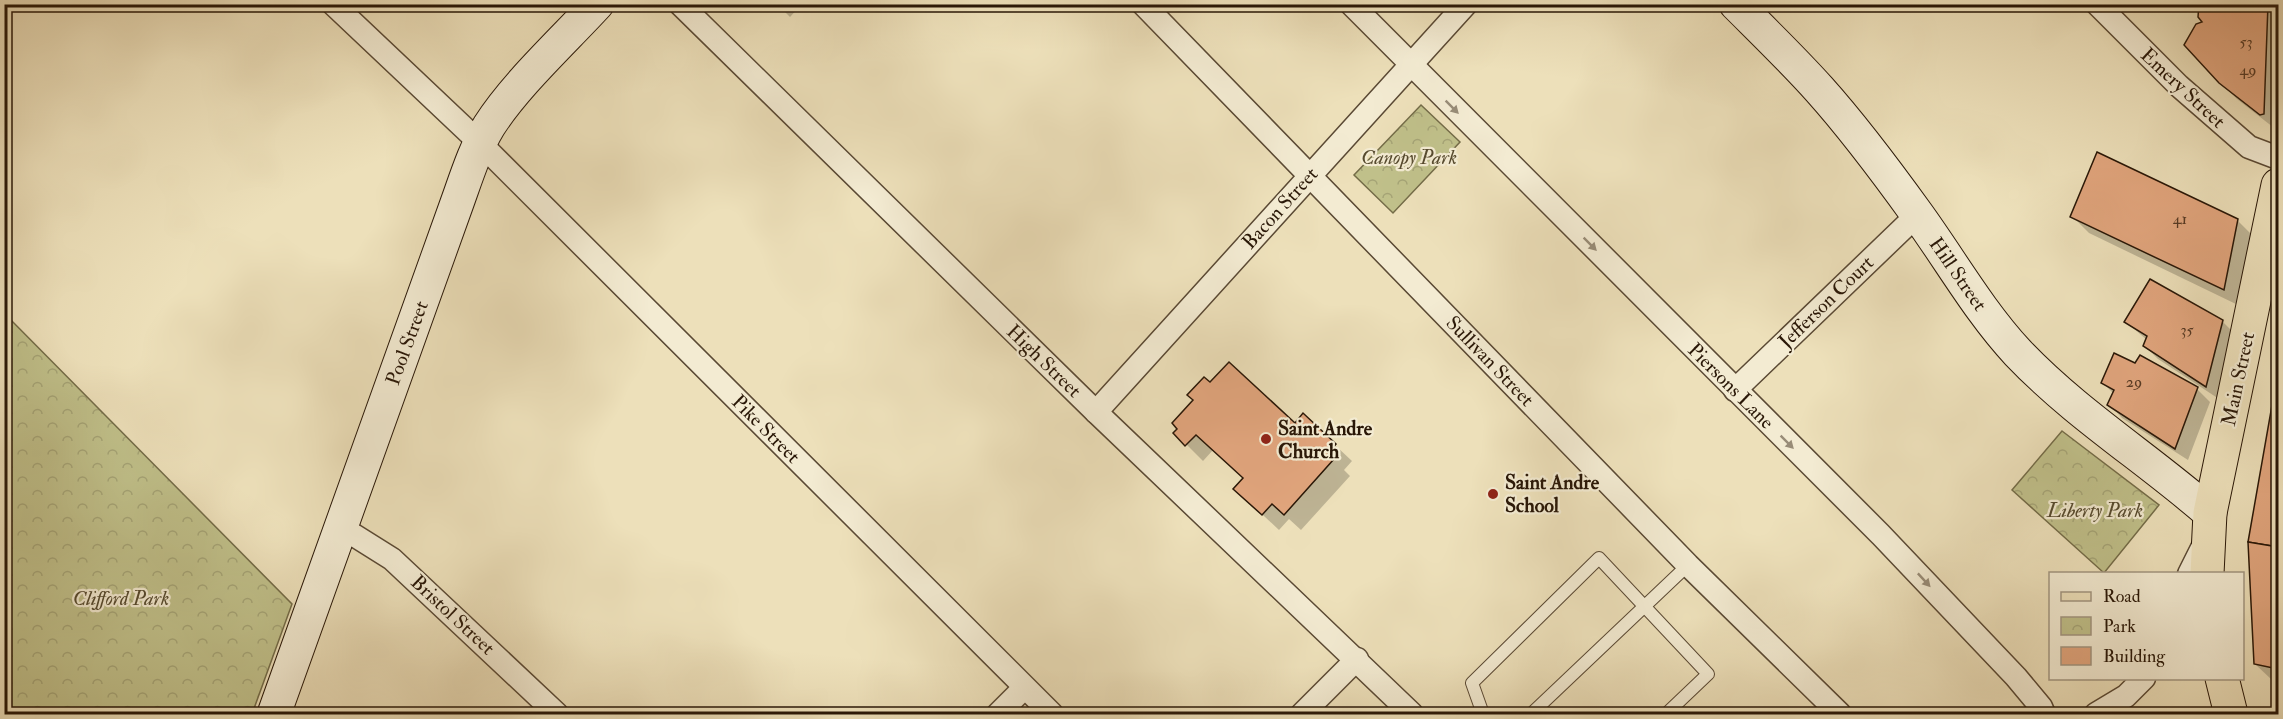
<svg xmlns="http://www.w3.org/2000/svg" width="2283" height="719" font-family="'IM FELL Double Pica',serif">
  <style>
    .park { fill: url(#park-crowns); stroke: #746c48; stroke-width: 1.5 }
    .shadow { fill: #0003 }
    .building { fill: #e1a57d; stroke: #291707; stroke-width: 1.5 }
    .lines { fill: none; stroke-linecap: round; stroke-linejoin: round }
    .lane-casing { stroke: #5a4934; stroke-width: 14 }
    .street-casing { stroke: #5a4934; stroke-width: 25 }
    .secondary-casing { stroke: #291707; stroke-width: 35 }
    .primary-casing { stroke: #291707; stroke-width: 35 }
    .lane { stroke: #f3ebd2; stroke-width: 12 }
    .street { stroke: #f3ebd2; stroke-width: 22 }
    .secondary { stroke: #f3ebd2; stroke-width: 33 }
    .primary { stroke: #ede0ba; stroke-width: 33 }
    .oneway { fill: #988c77 }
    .poi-dot { fill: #8f2418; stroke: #f3ebd2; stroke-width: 2 }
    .labels { text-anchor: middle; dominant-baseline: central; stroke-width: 4.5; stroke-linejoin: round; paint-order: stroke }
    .number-label { font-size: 16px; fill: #573a24 }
    .street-label { font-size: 20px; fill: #291707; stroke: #f3ebd2 }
    .park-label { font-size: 20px; font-style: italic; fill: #564a2e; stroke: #f3ebd2 }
    .poi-label { font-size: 20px; font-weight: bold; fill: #291707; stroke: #f3ebd2; text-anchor: start }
  </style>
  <defs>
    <pattern id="park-crowns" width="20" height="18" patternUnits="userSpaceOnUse" patternTransform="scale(1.5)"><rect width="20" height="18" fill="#c0c08a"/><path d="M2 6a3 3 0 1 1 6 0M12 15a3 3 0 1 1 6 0" fill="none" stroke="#a5a476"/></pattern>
  </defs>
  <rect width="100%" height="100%" fill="#ede0ba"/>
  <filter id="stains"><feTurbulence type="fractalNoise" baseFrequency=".00333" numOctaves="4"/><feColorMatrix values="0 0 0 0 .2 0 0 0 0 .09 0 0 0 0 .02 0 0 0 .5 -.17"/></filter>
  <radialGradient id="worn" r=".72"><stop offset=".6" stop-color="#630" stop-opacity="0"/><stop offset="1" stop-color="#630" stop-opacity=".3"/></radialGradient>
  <!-- park -->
  <g class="park">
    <path d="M1421 105 1460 142 1393 213 1354 175Z"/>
    <path d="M4 313 292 604 252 714H5Z"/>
    <path d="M2062 431 2159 505 2104 573 2012 490Z"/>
  </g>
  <!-- shadow -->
  <g class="shadow">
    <path d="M777 4H802L790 17Z"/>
    <path d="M2197 4H2278V131L2237 99 2220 82 2205 22Z"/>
    <path d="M2072 216 2238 221 2254 237 2240 306 2089 233Z"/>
    <path d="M2222 321 2235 334 2219 399 2158 359 2145 346 2147 340 2126 322Z"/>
    <path d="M2103 383 2197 389 2210 402 2188 460 2122 418 2109 404 2114 394Z"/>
    <path d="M2278 383V682L2272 680 2255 664 2250 543Z"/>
    <path d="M1210 384 1295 425 1303 415 1352 461 1344 470 1350 476 1301 530 1289 519 1279 530 1235 489 1244 479 1213 450 1203 461 1175 433Z"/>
  </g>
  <!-- building -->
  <g class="building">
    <path d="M2199 4H2268L2264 114 2260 115 2219 83 2184 45 2196 24 2202 22 2198 17Z"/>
    <path d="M2097 152 2238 219 2224 290 2070 217Z"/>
    <path d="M2150 279 2223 320 2206 387 2143 346 2147 336 2124 322Z"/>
    <path d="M2114 353 2135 363 2140 355 2198 387 2175 449 2107 405 2114 390 2101 383Z"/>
    <path d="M1229 362 1295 423 1303 413 1336 444 1328 453 1334 459 1284 515 1272 504 1262 515 1233 489 1243 478 1196 435 1185 446 1173 433 1177 429 1172 423 1193 400 1187 395 1204 377 1210 382Z"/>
    <path d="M2278 371V547L2248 542Z"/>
    <path d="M2248 542 2278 547V669L2254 664Z"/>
  </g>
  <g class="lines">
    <!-- lane casing -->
    <g class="lane-casing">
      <g id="lane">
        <path d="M1483 714 1472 683 1599 558 1708 674 1666 714"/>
        <path d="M1531 714 1688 565"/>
      </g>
    </g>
    <!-- street casing -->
    <g class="street-casing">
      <g id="street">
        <path d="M333 4 480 143 1052 714"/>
        <path d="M680 4 1096 412 1412 714"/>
        <path d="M1143 4 1688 565 1840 714"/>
        <path d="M1351 4 1881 535 2016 677 2041 707 2044 714"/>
        <path d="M2097 4 2179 86 2249 147 2278 158"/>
        <path d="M1735 390 1917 215"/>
        <path d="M1096 412 1466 4"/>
        <path d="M341 527 392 559 557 714"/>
        <path d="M2189 574 2205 542"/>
        <path d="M998 714 1024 688"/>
        <path d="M1302 714 1357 659"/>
        <path d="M2096 714 2126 696 2144 678"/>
      </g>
    </g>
    <!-- secondary casing -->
    <g class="secondary-casing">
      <g id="secondary">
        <path d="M1736 4C1764 32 1793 60 1819 89 1854 128 1886 171 1917 214 1951 261 1979 311 2018 353 2076 414 2147 458 2210 513"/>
        <path d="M274 714 457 203C466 178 475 149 489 126 515 85 563 41 597 4"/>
      </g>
    </g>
    <!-- primary casing -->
    <g class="primary-casing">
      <g id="primary">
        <path d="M2207 574 2210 513 2278 185"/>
        <path d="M2222 678 2231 714"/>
      </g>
    </g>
    <!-- lane -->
    <use href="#lane" class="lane"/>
    <!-- street -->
    <use href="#street" class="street"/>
    <!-- secondary -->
    <use href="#secondary" class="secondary"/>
    <!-- primary -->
    <use href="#primary" class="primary"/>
  </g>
  <!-- one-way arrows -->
  <defs><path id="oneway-solid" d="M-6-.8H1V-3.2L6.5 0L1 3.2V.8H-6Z" transform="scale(1.5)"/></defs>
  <g class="oneway">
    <use href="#oneway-solid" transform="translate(1452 107) rotate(45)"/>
    <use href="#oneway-solid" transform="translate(1590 244) rotate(45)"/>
    <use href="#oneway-solid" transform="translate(1787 442) rotate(45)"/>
    <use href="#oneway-solid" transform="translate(1924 580) rotate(47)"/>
  </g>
  <!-- markers -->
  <g class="poi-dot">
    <circle cx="1266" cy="439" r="6"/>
    <circle cx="1493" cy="494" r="6"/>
  </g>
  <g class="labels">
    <!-- number labels -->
    <g class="number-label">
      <text x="2246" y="42">53</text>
      <text x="2248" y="70">49</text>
      <text x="2180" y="219">41</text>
      <text x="2187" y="330">35</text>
      <text x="2134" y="382">29</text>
    </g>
    <!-- street labels -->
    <g class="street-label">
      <text transform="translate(2183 88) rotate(43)">Emery Street</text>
      <text transform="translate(1280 208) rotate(-48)">Bacon Street</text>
      <text transform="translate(1958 274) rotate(55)">Hill Street</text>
      <text transform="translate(1826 302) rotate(-44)">Jefferson Court</text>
      <text transform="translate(407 343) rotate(-70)">Pool Street</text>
      <text transform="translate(1044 361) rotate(44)">High Street</text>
      <text transform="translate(1490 361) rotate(46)">Sullivan Street</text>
      <text transform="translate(2238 379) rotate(-78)">Main Street</text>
      <text transform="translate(1731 386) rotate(45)">Piersons Lane</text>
      <text transform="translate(766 429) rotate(45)">Pike Street</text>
      <text transform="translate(453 615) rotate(43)">Bristol Street</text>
    </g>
    <!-- park labels -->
    <g class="park-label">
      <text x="1409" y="157">Canopy Park</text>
      <text x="2095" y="510">Liberty Park</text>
      <text x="121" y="598">Clifford Park</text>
    </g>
    <!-- poi labels -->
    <g class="poi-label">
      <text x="1278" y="428">Saint Andre<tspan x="1278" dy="23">Church</tspan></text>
      <text x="1505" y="482">Saint Andre<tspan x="1505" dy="23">School</tspan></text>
    </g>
  </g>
  <!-- margin -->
  <rect width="2283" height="719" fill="none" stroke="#ede0ba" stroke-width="24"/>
  <rect x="6" y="6" width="2271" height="707" fill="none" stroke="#291707" stroke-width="3"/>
  <rect x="12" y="12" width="2259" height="695" fill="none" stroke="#291707" stroke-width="1.5"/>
  <!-- legend -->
  <rect x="2049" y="572" width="195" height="108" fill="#f3ebd2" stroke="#a29681" stroke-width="1.5"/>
  <rect x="2061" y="592" width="30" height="9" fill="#ede0ba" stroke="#a29681" stroke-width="1.5"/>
  <text x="2103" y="602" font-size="18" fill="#291707">Road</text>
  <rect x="2061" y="617" width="30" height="18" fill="url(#park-crowns)" stroke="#a29681" stroke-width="1.5"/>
  <text x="2103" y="632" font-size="18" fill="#291707">Park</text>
  <rect x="2061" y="647" width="30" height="18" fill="#e1a57d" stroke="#a29681" stroke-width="1.5"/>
  <text x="2103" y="662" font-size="18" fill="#291707">Building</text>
  <rect width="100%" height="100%" filter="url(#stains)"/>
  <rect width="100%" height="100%" fill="url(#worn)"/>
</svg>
